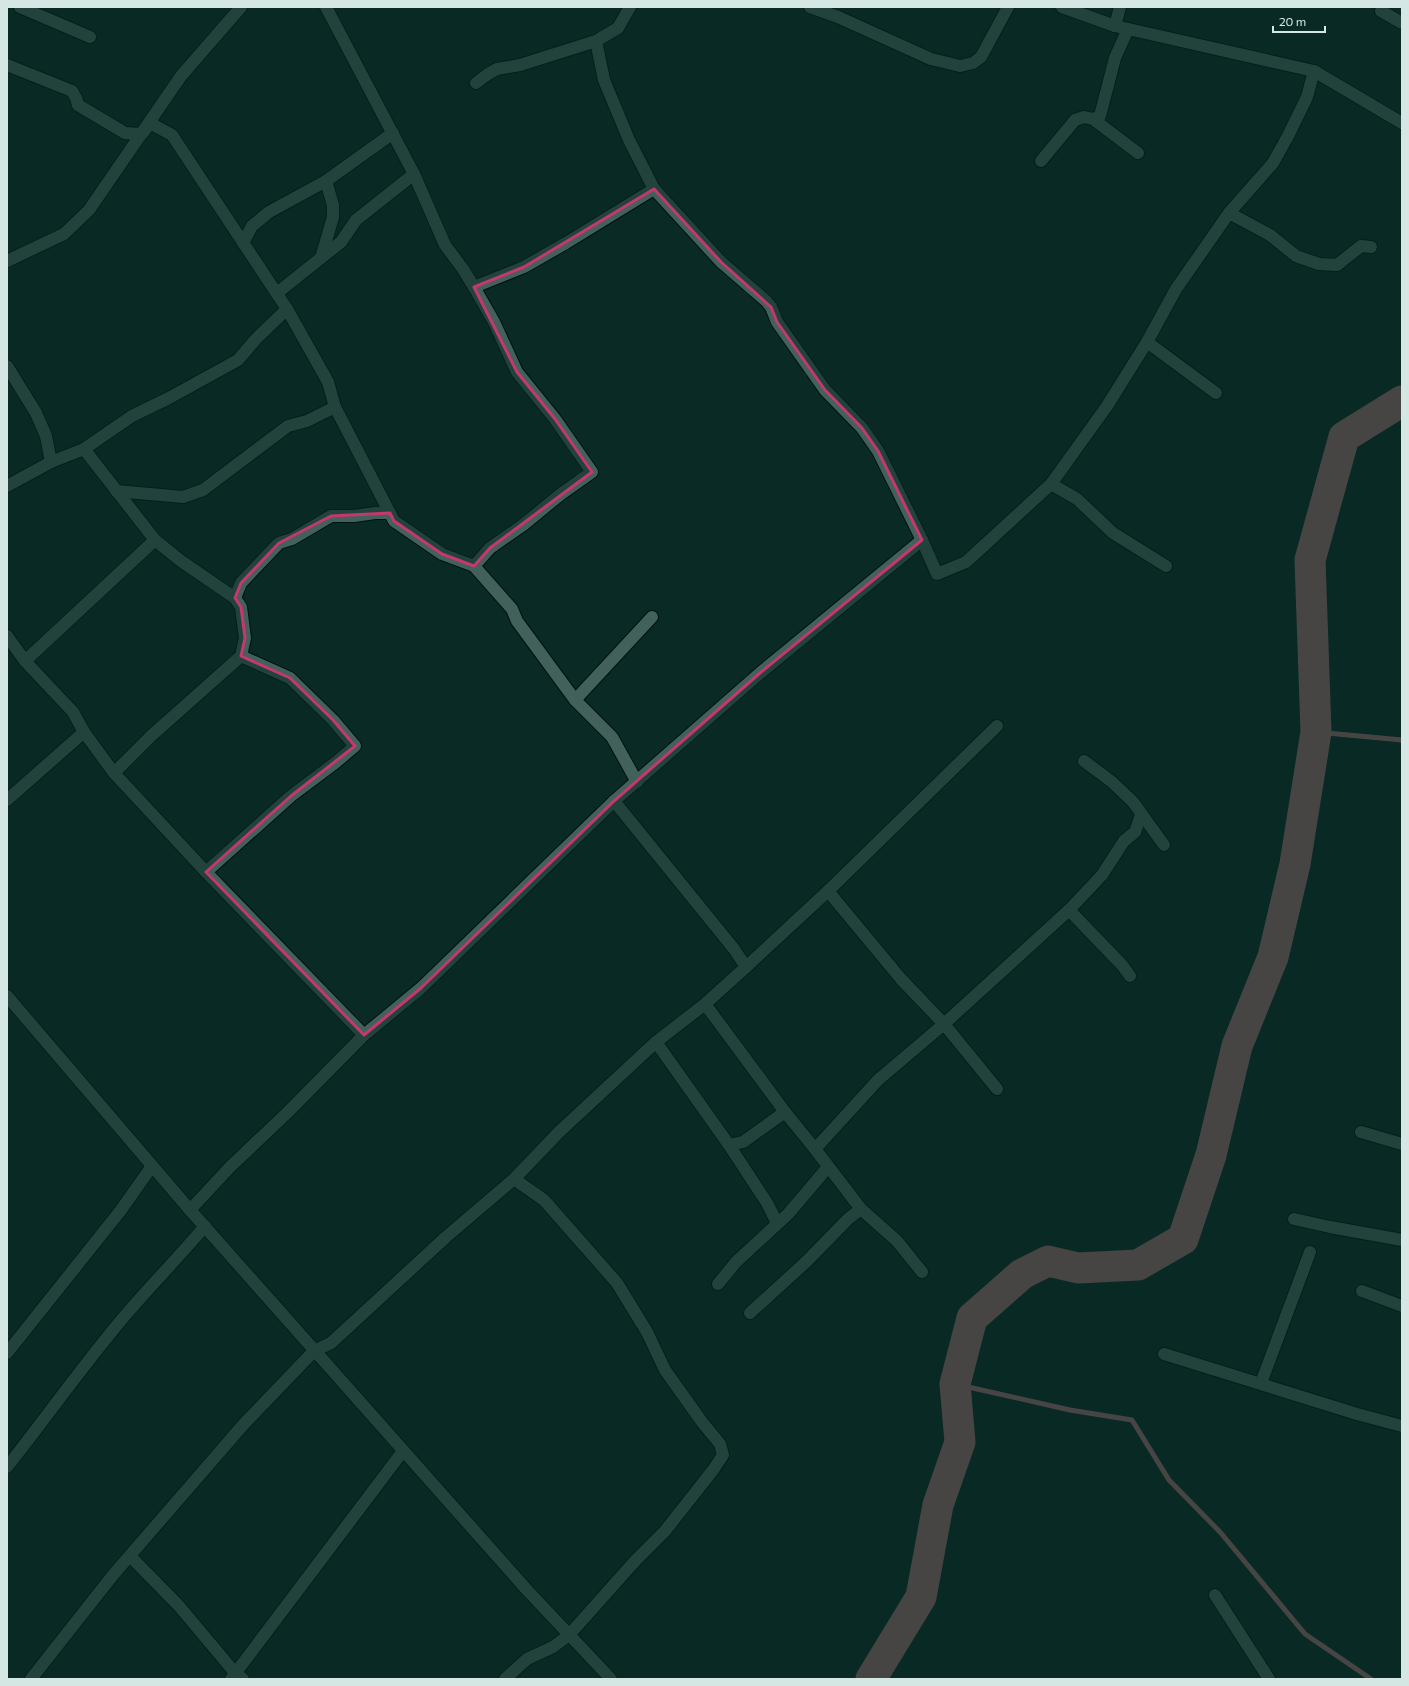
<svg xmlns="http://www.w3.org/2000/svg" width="1409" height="1686" font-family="Commissioner,sans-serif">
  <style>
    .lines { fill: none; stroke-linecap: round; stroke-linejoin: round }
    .stream { stroke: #92676b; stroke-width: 5 }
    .river { stroke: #92676b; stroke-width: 31 }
    .minor-casing { stroke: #00120e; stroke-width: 14 }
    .minor { stroke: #41615a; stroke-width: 12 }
    .marked { fill: none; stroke: #c5376f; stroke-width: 3; stroke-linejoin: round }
  </style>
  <rect width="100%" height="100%" fill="#092a25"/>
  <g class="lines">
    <!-- stream -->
    <g class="stream">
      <path d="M1316 732 1402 740"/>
      <path d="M955 1384 1070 1410 1132 1420 1169 1480 1220 1532 1305 1634 1371 1679"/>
    </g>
    <!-- river -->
    <path class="river" d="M871 1679 921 1597 938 1505 960 1442 955 1384 972 1318 1022 1274 1048 1261 1078 1268 1138 1265 1183 1239 1211 1155 1237 1046 1273 957 1295 864 1316 732 1310 560 1344 437 1402 401"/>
    <!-- minor casing -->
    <g class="minor-casing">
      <g id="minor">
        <path d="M20 7 90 37"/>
        <path d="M326 7 414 174 445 245 463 269 474 287 524 267 566 243 654 189"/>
        <path d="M810 7 838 17 931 59 960 66 973 63 981 57 1008 7"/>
        <path d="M1062 7 1115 26 1314 71 1402 123"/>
        <path d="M1381 11 1402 23"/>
        <path d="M1115 26 1120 7"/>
        <path d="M596 41 604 80 629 140 654 189 721 262 766 301 771 307 777 322 825 390 862 428 878 451 922 540"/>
        <path d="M7 65 72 91 76 98 78 105 125 133 142 134 150 123 172 135 287 309 328 382 335 407 394 521 442 554 474 566 512 609 517 621 575 700"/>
        <path d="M476 83 488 74 497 69 520 65 596 41 618 28 630 7"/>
        <path d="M1093 119 1138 153"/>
        <path d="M1041 161 1075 120 1084 117 1093 119 1100 116 1115 58 1128 29"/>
        <path d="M1229 213 1270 235 1296 256 1319 264 1337 265 1361 246 1371 247"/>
        <path d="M243 243 252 226 269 212 326 181 393 133"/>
        <path d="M321 258 333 217V205L326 181"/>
        <path d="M7 261 64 234 89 210 181 76 241 7"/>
        <path d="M474 287 494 322 517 372 555 419 592 472 561 494 523 525 490 548 474 566"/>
        <path d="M277 293 341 242 356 220 414 174"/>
        <path d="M1147 342 1216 393"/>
        <path d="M7 366 36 413 46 436 51 462"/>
        <path d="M84 449 155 540 181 561 235 598 241 607 245 638 241 656 151 736 114 773"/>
        <path d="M1051 484 1077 499 1113 533 1166 566"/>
        <path d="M7 486 51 462 84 449 132 416 169 398 238 360 256 339 287 309"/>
        <path d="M116 491 183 497 203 490 288 426 307 421 335 407"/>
        <path d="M235 598 241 583 279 543 292 539 331 516H354L375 513H390"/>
        <path d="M7 636 25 661 73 712 84 732 114 773 206 872 364 1035"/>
        <path d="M25 661 155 540"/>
        <path d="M1084 761 1112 782 1133 802 1164 845"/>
        <path d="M637 782 612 737 575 700 652 617"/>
        <path d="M7 800 84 732"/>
        <path d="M614 801 734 949 746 967"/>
        <path d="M206 872 291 796 335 763 355 746 333 720 290 678 241 656"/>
        <path d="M828 891 901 979 944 1024 997 1089"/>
        <path d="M1069 910 1122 965 1130 976"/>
        <path d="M7 996 190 1210 527 1590 611 1679"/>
        <path d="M705 1004 785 1112 815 1149 861 1209 897 1241 922 1272"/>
        <path d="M656 1042 729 1145 767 1203 777 1223"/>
        <path d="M1361 1132 1402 1144"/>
        <path d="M729 1145 743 1142 785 1112"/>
        <path d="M815 1149 878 1080 944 1024 1069 910 1102 875 1124 841 1135 832 1141 815"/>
        <path d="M190 1210 230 1167 287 1113 364 1035 421 988 614 801 760 673 922 540 937 574 966 562 1051 484 1107 406 1147 342 1176 289 1229 213 1273 163 1288 136 1307 97 1314 71"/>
        <path d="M1294 1219 1330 1227 1402 1240"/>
        <path d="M718 1284 736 1262 788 1214 828 1167"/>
        <path d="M1362 1291 1402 1306"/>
        <path d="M750 1313 807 1261 848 1219 861 1209"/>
        <path d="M7 1353 121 1210 152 1166"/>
        <path d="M1164 1354 1357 1414 1402 1426"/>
        <path d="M1261 1383 1310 1252"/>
        <path d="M7 1467C41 1424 74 1378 109 1335 139 1297 174 1263 205 1226"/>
        <path d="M130 1556 179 1606 236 1674 243 1679"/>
        <path d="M1215 1595 1269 1679"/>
        <path d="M31 1679 113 1575 243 1425 314 1351 331 1343 446 1237 514 1179 559 1132 656 1042 705 1004 746 967 828 891 997 726"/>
        <path d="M231 1679 403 1451"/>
        <path d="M505 1679 527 1659 553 1647 569 1635 635 1561 665 1531 713 1470 723 1455 720 1444 702 1422 665 1370 647 1332 617 1283 544 1200 514 1179"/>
      </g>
    </g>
    <!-- minor -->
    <use href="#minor" class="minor"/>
  </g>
  <!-- marked area -->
  <path d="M0 0H1409V1686H0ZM654 189 721 262 771 307 777 322 825 390 862 428 878 451 922 540 760 673 614 801 421 988 364 1035 206 872 291 796 355 746 333 720 290 678 241 656 245 638 241 607 235 598 241 583 279 543 331 516 390 513 394 521 442 554 474 566 490 548 592 472 555 419 517 372 474 287 524 267Z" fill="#092a25" fill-opacity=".55" fill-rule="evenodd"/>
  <path class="marked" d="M654 189 721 262 771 307 777 322 825 390 862 428 878 451 922 540 760 673 614 801 421 988 364 1035 206 872 291 796 355 746 333 720 290 678 241 656 245 638 241 607 235 598 241 583 279 543 331 516 390 513 394 521 442 554 474 566 490 548 592 472 555 419 517 372 474 287 524 267Z"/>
  <!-- border -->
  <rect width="1409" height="1686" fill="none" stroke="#d5e7e2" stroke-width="16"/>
  <!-- scale -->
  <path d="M1273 26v6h52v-6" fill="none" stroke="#d5e7e2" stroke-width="2"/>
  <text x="1279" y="26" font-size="12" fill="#d5e7e2" stroke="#092a25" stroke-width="3" paint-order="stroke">20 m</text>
</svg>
